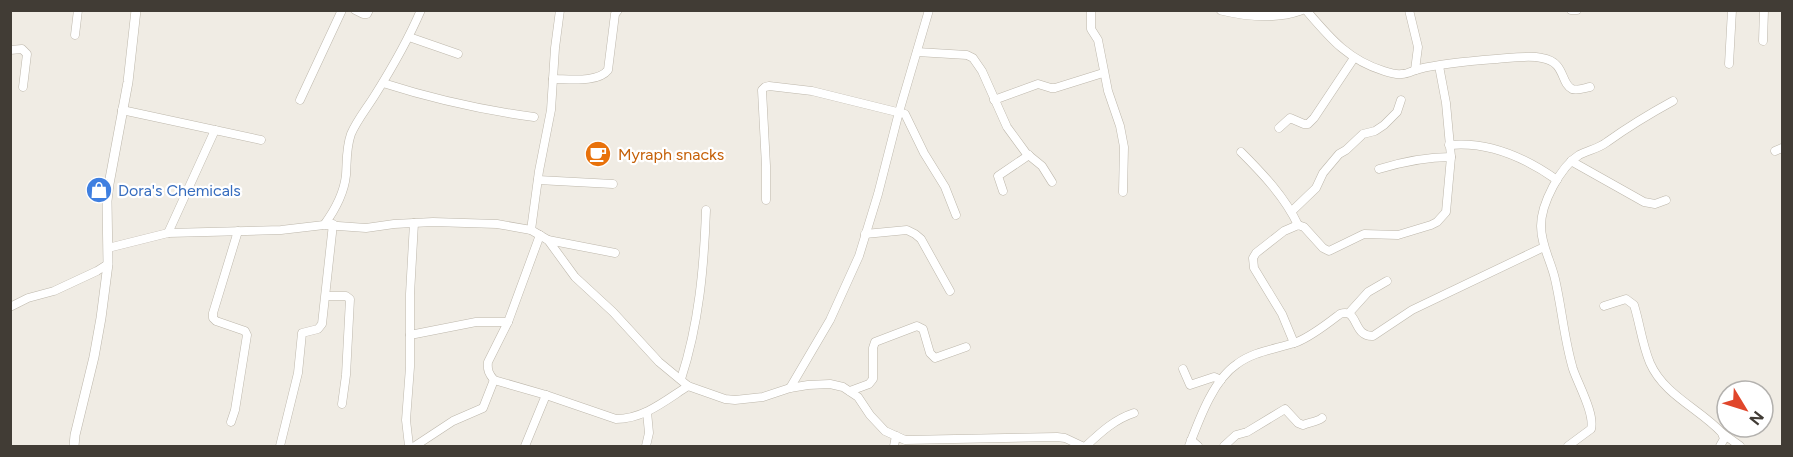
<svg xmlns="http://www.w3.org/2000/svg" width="1793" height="457" font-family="Figtree,sans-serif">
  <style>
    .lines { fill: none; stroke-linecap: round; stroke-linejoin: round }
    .minor-casing { stroke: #bdb7ab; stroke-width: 9 }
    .tertiary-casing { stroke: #bdb7ab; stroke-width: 10 }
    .minor { stroke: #fff; stroke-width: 8 }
    .tertiary { stroke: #fff; stroke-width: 9 }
    .labels { text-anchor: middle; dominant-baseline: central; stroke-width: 4.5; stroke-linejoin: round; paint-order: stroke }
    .food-label { font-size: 16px; fill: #c56008; stroke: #fff; text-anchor: start }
    .shop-label { font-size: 16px; fill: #366cbe; stroke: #fff; text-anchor: start }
  </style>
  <rect width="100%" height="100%" fill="#f0ece4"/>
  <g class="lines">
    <!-- minor casing -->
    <g class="minor-casing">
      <g id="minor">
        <path d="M355 10 363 14H367L369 10"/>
        <path d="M1091 10V29L1098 40 1108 91 1120 126 1124 147 1123 192"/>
        <path d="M1306 10C1330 38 1348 60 1384 71 1390 73 1396 75 1402 74 1408 74 1414 70 1419 69 1444 63 1471 61 1497 59 1511 58 1528 55 1542 58 1566 62 1560 83 1572 89 1577 91 1585 88 1590 87"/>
        <path d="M1409 10 1418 47 1415 70"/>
        <path d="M1571 10H1577"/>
        <path d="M75 35 78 10"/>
        <path d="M409 37 458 54"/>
        <path d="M1763 41 1764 10"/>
        <path d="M10 50 22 49 27 54 23 87"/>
        <path d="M917 52 967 55 973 58 982 71 1007 127 1026 153 1042 166 1052 182"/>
        <path d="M1729 64 1732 10"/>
        <path d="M553 79C569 79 598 83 608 70L615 14 618 10"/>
        <path d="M383 83C433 99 482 110 534 117"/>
        <path d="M300 100 342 10"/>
        <path d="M994 100 1038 84 1051 88H1055L1103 73"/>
        <path d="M122 110 261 140"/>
        <path d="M1279 128 1290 118 1304 124H1308L1314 118 1354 58"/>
        <path d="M1449 145C1488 141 1526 158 1557 180"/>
        <path d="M1775 151 1782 148"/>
        <path d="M1241 152C1262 173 1285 197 1298 225"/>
        <path d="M1571 161 1644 202 1655 204 1666 200"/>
        <path d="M1379 169C1402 162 1427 157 1451 157"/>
        <path d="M538 180 613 184"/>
        <path d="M1003 191 998 176 1029 155"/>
        <path d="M766 200V166L762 90 765 87 769 86 812 91 905 114 924 153 945 187 956 215"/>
        <path d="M1292 211 1316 188 1323 173 1339 154 1346 150 1363 134 1375 131 1384 125 1397 112 1401 100"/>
        <path d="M324 225C335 210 344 194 346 175 347 161 346 148 351 134 357 120 367 108 375 95 392 68 408 40 421 10"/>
        <path d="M531 230 539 171 551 110 555 48 560 10"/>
        <path d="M168 233 215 130"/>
        <path d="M865 234 907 230 915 234 921 239 950 291"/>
        <path d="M540 235 508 322 488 362C487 370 489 374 494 380L546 395 616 419C644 419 666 400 688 386"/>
        <path d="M548 240 615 253"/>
        <path d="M108 248 168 233 281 230 324 225 366 228 394 224 433 222 497 224 531 230 548 240 575 277 613 312 659 362 688 386 725 399 735 400 763 397 790 388 808 385 830 384 843 387 858 397 870 415 885 431 905 440 1057 437 1065 438 1082 446"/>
        <path d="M326 296H346L350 299 346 375 342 404"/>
        <path d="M1604 306 1626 299 1634 305C1640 324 1642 344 1650 363 1664 395 1700 409 1722 433L1724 439 1720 446"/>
        <path d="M10 307 28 298 54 291 97 271 108 264"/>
        <path d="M1349 313 1368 292 1387 281"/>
        <path d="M410 335 476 322H508"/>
        <path d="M1294 343 1282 314 1254 268 1253 258 1256 253 1284 231 1298 225 1304 227 1323 248 1329 251 1364 234 1398 235 1431 225 1437 222 1446 212 1451 157 1446 103 1439 66"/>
        <path d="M1183 369 1190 385 1214 377 1221 380"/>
        <path d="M681 379C699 324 704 267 706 210"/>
        <path d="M790 388 830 320 859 256 878 194 899 112 929 10"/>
        <path d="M850 391 869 384 873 379V348L875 342 917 326 923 329 930 353 935 358 966 347"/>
        <path d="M231 422 235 410 247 335 245 331 216 321 213 318V313L238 231"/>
        <path d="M1722 433 1740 446"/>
        <path d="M1191 440 1198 446"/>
        <path d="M280 446 298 373 302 333 318 329 322 324 333 224"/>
        <path d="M409 446 406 420 410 367V294L414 223"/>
        <path d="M415 446 453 421 483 408 494 380"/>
        <path d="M525 446 546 395"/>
        <path d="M646 446 649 433 647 412"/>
        <path d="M894 446 896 436"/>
        <path d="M1086 446C1101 432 1115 419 1134 413"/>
        <path d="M1189 446C1199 420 1213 380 1237 364 1254 351 1277 349 1297 342 1312 336 1327 324 1340 314 1359 307 1352 337 1373 336L1412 310 1544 247"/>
        <path d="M1224 446 1236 435 1247 432 1285 409 1298 423 1303 425C1310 422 1317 422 1322 418"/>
        <path d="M1568 446 1591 429C1595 414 1578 384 1573 369 1564 339 1562 309 1555 279 1551 261 1541 245 1541 226 1541 204 1560 167 1579 155 1588 150 1598 149 1607 142 1628 127 1651 113 1673 101"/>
      </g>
    </g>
    <!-- tertiary casing -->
    <g class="tertiary-casing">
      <g id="tertiary">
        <path d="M1221 10C1246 16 1276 19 1301 10"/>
        <path d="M74 446 75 435 94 357 101 318 108 264 107 201 109 184 128 82 136 10"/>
      </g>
    </g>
    <!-- minor -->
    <use href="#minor" class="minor"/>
    <!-- tertiary -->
    <use href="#tertiary" class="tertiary"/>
  </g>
  <!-- icons -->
  <defs>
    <g id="cafe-disc" transform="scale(1.35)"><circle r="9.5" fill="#e8710a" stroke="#fff"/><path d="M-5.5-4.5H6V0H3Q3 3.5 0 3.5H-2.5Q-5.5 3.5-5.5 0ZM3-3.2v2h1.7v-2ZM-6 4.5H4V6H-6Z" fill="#fff"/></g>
    <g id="shop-disc" transform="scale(1.35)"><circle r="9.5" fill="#3f7fe0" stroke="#fff"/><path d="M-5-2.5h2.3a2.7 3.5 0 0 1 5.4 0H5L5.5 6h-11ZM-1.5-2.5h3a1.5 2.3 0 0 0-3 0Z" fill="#fff"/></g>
  </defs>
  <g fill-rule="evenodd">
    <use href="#cafe-disc" x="598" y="154"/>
    <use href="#shop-disc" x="99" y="190"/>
  </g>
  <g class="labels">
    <!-- food labels -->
    <g class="food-label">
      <text x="618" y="154">Myraph snacks</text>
    </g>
    <!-- shop labels -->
    <g class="shop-label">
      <text x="118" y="190">Dora's Chemicals</text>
    </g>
  </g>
  <!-- border -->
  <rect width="1793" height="457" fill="none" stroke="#413c35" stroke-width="24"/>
  <!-- north arrow -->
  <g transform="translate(1745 409) rotate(128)"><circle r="28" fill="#ffffff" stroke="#b3b1ae" stroke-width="1.5"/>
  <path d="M0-4.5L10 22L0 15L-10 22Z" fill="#e0462b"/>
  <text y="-9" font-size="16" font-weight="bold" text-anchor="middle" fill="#413c35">N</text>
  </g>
</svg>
